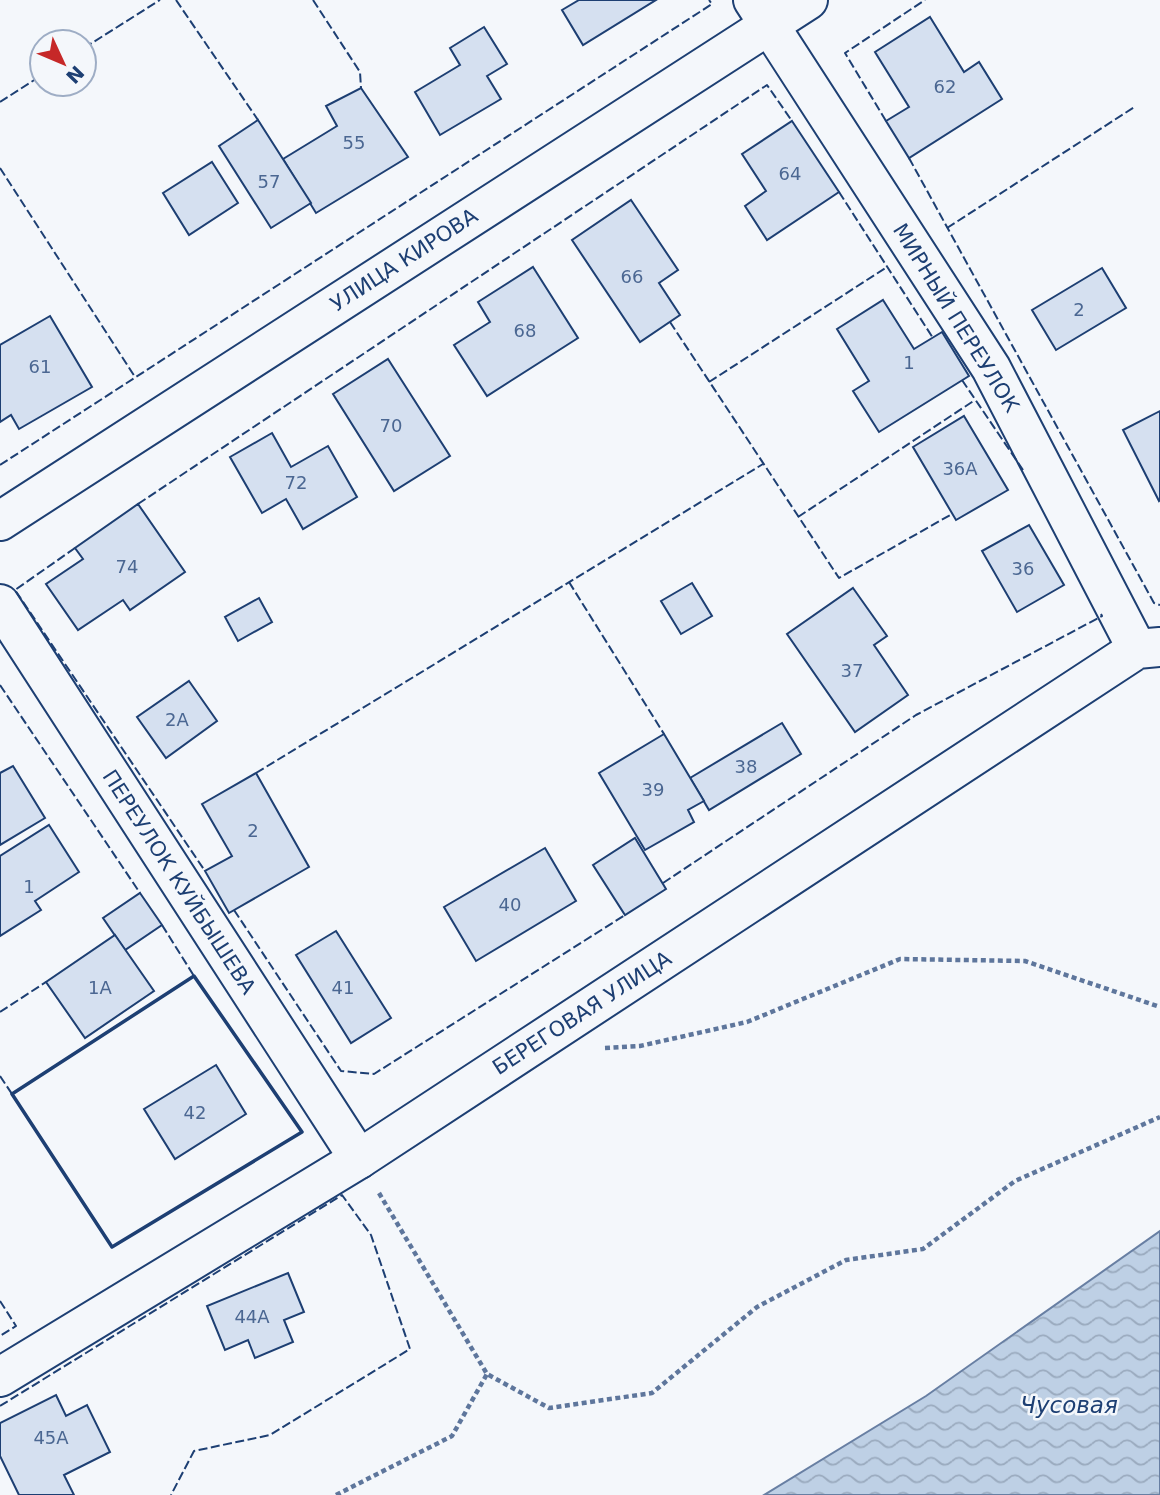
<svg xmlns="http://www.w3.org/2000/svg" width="1160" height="1495" font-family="'DejaVu Sans',sans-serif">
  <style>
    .water { fill: url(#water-waves); stroke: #687fa3; stroke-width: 2 }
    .building { fill: #d5e0f0; stroke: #1d3f73; stroke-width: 2 }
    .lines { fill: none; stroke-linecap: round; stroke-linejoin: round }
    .minor-casing { stroke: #1d3f73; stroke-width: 42 }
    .path { stroke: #5e769c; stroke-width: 4.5; stroke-dasharray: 5 3.5; stroke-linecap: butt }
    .minor { stroke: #f4f7fb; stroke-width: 38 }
    .fence { stroke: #1d3f73; stroke-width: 2; stroke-dasharray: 9 3.5; stroke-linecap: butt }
    .wall { stroke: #1d3f73; stroke-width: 3.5 }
    .labels { text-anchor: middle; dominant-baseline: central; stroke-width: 5; stroke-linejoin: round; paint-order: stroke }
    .number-label { font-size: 18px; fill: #4b6792 }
    .street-label { font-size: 21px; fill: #1d3f73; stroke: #f4f7fb }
    .water-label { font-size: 23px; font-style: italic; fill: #1d3f73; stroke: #f4f7fb }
  </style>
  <defs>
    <pattern id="water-waves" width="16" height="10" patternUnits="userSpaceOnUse" patternTransform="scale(1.75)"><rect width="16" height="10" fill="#bed0e5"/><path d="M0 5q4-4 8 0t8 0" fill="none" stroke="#9aaabe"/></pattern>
  </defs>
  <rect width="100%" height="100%" fill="#f4f7fb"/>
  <!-- water -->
  <path class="water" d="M1160 1231V1495H764L926 1396Z"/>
  <!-- building -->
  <g class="building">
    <path d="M579 0H656L583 45 562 10Z"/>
    <path d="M930 17 964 72 979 62 1002 99 909 158 886 121 909 107 875 52Z"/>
    <path d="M484 27 507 64 487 76 501 99 440 135 415 92 460 65 450 48Z"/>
    <path d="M361 88 408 157 316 213 283 159 337 126 326 106Z"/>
    <path d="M258 120 311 203 271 228 219 146Z"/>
    <path d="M792 121 839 192 767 240 745 206 766 191 742 154Z"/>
    <path d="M212 162 238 203 189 235 163 193Z"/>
    <path d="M631 200 678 270 659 283 680 315 640 342 572 240Z"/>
    <path d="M533 267 578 338 487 396 454 345 490 322 478 302Z"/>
    <path d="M1102 268 1126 308 1056 350 1032 310Z"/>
    <path d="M883 300 914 349 942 332 969 376 879 432 853 391 869 381 837 329Z"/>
    <path d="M50 316 92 387 19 429 11 415 0 422V345Z"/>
    <path d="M388 359 450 456 394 491 333 394Z"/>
    <path d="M1160 411V500L1159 501 1123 430Z"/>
    <path d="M964 416 1008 490 956 520 913 447Z"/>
    <path d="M272 433 291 467 328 446 357 497 303 529 286 499 262 513 230 457Z"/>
    <path d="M138 504 185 572 130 610 123 600 78 630 46 584 83 559 75 548Z"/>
    <path d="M1029 525 1064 585 1017 612 982 551Z"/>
    <path d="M692 583 712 616 681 634 661 601Z"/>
    <path d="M853 588 887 636 874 645 908 695 855 732 787 634Z"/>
    <path d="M259 598 272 622 238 641 225 617Z"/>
    <path d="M189 681 217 721 166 758 137 717Z"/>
    <path d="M782 723 801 754 709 810 690 778Z"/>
    <path d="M664 734 704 801 688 810 694 822 645 850 599 773Z"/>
    <path d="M13 766 45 818 0 845V773Z"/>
    <path d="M256 773 309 867 229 913 205 871 232 856 202 804Z"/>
    <path d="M49 825 79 872 35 901 41 910 0 936V856Z"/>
    <path d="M635 838 666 889 625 915 593 865Z"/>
    <path d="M545 848 576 901 476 961 444 907Z"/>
    <path d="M140 893 162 925 125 950 103 918Z"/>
    <path d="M336 931 391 1018 351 1043 296 955Z"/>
    <path d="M115 935 154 991 85 1038 46 982Z"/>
    <path d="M216 1065 246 1114 175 1159 144 1109Z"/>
    <path d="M288 1273 304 1312 284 1320 293 1342 255 1358 248 1340 225 1350 207 1306Z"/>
    <path d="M56 1395 66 1416 87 1405 110 1452 64 1475 74 1495H19L0 1456V1423Z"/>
  </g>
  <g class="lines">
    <!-- minor casing -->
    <g class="minor-casing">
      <g id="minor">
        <path d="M753 0 991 368 1137 649"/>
        <path d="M0 521 808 0"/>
        <path d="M0 604 359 1159"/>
        <path d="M0 1377 359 1159 1137 649 1160 647"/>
      </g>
    </g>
    <!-- path -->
    <g class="path">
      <path d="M605 1048 640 1046 747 1022 900 959 1025 961 1160 1007"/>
      <path d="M379 1193 487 1374 549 1408 652 1393 757 1307 846 1260 923 1249 1015 1181 1160 1117"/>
      <path d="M336 1495 452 1436 487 1374"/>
    </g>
    <!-- minor -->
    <use href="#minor" class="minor"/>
    <!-- fence -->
    <g class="fence">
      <path d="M176 0 258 120"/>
      <path d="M313 0 360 72 361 88"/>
      <path d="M84 48 160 0"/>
      <path d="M0 102 42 75"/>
      <path d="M886 121 845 53 925 0"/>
      <path d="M909 158 1154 603 1160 605"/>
      <path d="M0 168 135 377"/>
      <path d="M839 192 933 338"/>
      <path d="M947 228 1136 106"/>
      <path d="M670 322 839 578 952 514"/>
      <path d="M962 380 1023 470"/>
      <path d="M709 382 887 267"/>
      <path d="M0 465 712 4 709 0"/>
      <path d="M138 504 767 85 792 121"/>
      <path d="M798 517 975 400"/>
      <path d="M75 548 15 590 205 871"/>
      <path d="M569 582 664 734"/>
      <path d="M0 685 140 893"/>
      <path d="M256 773 763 464"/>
      <path d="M663 883 916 715 1102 616 1101 614"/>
      <path d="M234 910 341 1071 374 1074 625 915"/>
      <path d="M162 925 194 976"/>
      <path d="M0 1012 46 982"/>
      <path d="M0 1076 12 1094"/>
      <path d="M0 1301 16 1326 0 1336"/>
      <path d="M0 1406 342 1195 371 1235 410 1349 270 1435 194 1451 171 1495"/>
    </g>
    <!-- wall -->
    <path class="wall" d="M194 976 302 1132 112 1247 12 1094Z"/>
  </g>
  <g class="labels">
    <!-- number labels -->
    <g class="number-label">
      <text x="945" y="86">62</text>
      <text x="354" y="142">55</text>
      <text x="790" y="173">64</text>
      <text x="269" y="181">57</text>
      <text x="632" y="276">66</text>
      <text x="1079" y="309">2</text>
      <text x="525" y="330">68</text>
      <text x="909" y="362">1</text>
      <text x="40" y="366">61</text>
      <text x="391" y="425">70</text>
      <text x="960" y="468">36А</text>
      <text x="296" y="482">72</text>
      <text x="127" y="566">74</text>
      <text x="1023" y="568">36</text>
      <text x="852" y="670">37</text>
      <text x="177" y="719">2А</text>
      <text x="746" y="766">38</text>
      <text x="653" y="789">39</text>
      <text x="253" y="830">2</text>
      <text x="29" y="886">1</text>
      <text x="510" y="904">40</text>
      <text x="100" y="987">1А</text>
      <text x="343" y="987">41</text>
      <text x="195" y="1112">42</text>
      <text x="252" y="1316">44А</text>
      <text x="51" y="1437">45А</text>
    </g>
    <!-- street labels -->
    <g class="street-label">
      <text transform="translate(404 260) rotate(-33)">УЛИЦА КИРОВА</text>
      <text transform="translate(956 318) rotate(58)">МИРНЫЙ ПЕРЕУЛОК</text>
      <text transform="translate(179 882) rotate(57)">ПЕРЕУЛОК КУЙБЫШЕВА</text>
      <text transform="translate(582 1013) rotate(-33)">БЕРЕГОВАЯ УЛИЦА</text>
    </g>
    <!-- water labels -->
    <g class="water-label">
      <text x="1069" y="1405">Чусовая</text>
    </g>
  </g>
  <!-- north arrow -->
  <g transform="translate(63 63) rotate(134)"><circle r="33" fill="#f4f7fb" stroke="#9eadc5" stroke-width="2"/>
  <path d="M0-5L12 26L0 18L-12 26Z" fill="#c62828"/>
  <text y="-10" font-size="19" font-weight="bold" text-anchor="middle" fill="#1d3f73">N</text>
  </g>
</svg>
